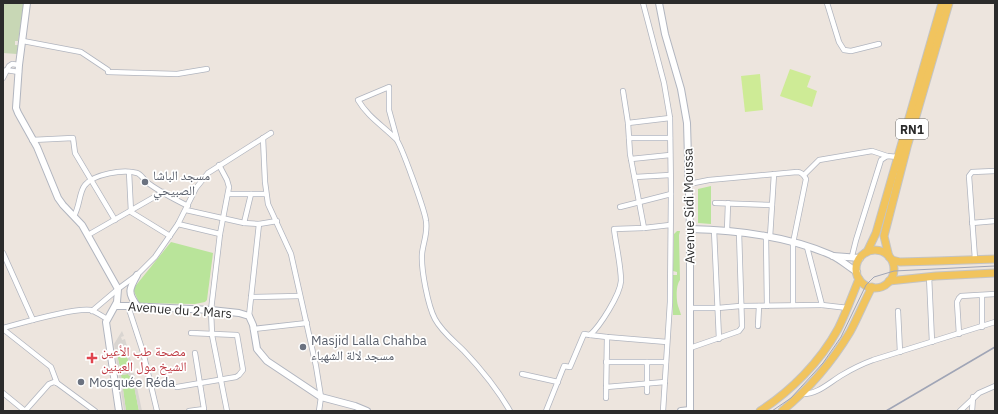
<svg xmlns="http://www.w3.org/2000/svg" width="998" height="414" font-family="'IBM Plex Sans','Noto Naskh Arabic',sans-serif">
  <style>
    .green { fill: #b9e49a }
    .cemetery { fill: #c8d7b5 }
    .pitch { fill: #ceeb96 }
    .plaza { fill: #d9d5d1; fill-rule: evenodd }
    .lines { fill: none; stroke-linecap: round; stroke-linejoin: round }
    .street-casing { stroke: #b1b5bf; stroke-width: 6 }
    .secondary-casing { stroke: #b1b5bf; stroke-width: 8 }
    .primary-casing { stroke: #c4c4c4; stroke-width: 9 }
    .street { stroke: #fff; stroke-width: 4.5 }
    .secondary { stroke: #fff; stroke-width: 6 }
    .primary { stroke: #f1c45e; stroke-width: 7 }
    .tram { stroke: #a0a5b6; stroke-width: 1 }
    .rail { stroke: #a0a5b6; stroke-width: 1.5 }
    .worship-dot { fill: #6b7280; stroke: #fff; stroke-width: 1.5 }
    .health-dot { fill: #e0444e; stroke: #fff; stroke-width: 1.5 }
    .labels { text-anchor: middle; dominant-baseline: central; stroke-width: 3.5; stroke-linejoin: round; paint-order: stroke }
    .shield { fill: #fff; stroke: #6b6b6b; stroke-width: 1 }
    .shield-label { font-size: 12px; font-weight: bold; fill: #2b2b2b }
    .worship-label { font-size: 13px; fill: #5b616d; stroke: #fff; text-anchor: start }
    .street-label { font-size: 13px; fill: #2b2b2b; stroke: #fff }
    .health-label { font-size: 13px; fill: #be3a42; stroke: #fff; text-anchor: start }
  </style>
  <rect width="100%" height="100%" fill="#ede5de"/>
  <!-- green -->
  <g class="green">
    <path d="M711 186V224L698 223V189Z"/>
    <path d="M677 231H680L679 235 680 280C676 285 676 299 678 306 679 309 680 311 681 315H673V275H677V272L673 271 674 234Z"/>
    <path d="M171 242 213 253 207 300 205 302 195 304 139 303 133 289Z"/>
    <path d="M125 349 130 367 127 371 121 372 116 350Z"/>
    <path d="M128 374 132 375 139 411H126L121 375Z"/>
  </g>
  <!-- cemetery -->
  <path class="cemetery" d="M3 3H24L18 41H15V45H18L17 54 3 53Z"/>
  <!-- pitch -->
  <g class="pitch">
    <path d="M790 69 811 76 807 87 817 91 812 107 780 96Z"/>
    <path d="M760 74 763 110 745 112 741 76Z"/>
  </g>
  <!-- plaza -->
  <path class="plaza" d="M122 331 124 336 121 337 122 340 125 339 133 369 129 370 130 373H134L142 411H139L132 376H129L128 374 121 375 126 411H124L114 344ZM125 349 130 367 127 368V371L121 372 116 350Z"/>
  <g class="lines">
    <!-- street casing -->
    <g class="street-casing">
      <g id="street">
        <path d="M643 3 664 83 670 118 671 194 670 302 663 411"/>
        <path d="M827 3 839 42 844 50 851 51 879 44"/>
        <path d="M23 41 81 52 108 70V72L177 74 207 69"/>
        <path d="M6 70 19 72"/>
        <path d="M3 78 9 66 12 64 19 65"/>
        <path d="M623 91 628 123 630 154 644 228"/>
        <path d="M628 123 670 118"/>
        <path d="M263 138 265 182 268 204 291 254 316 366 321 397 319 411"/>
        <path d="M629 138H670"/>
        <path d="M397 139 389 110V87L358 100C368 117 382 125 396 139 401 144 425 211 426 221 428 233 423 243 422 254 421 270 428 306 435 319 442 332 454 341 464 351 481 369 498 390 510 411"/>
        <path d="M32 140 73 138 75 153 115 220"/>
        <path d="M631 159 670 155"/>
        <path d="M219 165 227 180 229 187 220 234 211 310 212 335 227 411"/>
        <path d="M129 172 131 212 170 236"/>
        <path d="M804 175 819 160 872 151 887 156"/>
        <path d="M635 177 670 175"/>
        <path d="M689 184 709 180 797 172C802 172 804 175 806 179L793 243V305"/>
        <path d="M228 194H266"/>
        <path d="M715 203 772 205"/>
        <path d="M620 207 671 194"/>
        <path d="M186 210 244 223 259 224 277 221"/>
        <path d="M74 216C80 206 79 192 85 185 94 174 123 169 137 173 141 174 144 180 148 183 160 192 174 199 188 206"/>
        <path d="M244 223 251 194"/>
        <path d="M972 223 995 221"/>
        <path d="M178 224 220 234"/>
        <path d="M714 230 719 339"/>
        <path d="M727 231 728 203"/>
        <path d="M88 235 163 192"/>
        <path d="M766 237 767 306"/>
        <path d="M770 237 774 174"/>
        <path d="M807 247 822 305 848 308"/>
        <path d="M3 253 33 320"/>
        <path d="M852 256 856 240 881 160 887 156 898 157"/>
        <path d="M975 259 969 176 972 172 995 171"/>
        <path d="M929 276 932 342"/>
        <path d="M251 297 300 296"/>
        <path d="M128 306 143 352 157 411"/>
        <path d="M690 308H718L740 306 822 305"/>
        <path d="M92 311 118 289 137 275 155 257 178 224 196 188 208 173 271 133"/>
        <path d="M898 311 900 352"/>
        <path d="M249 316 259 224"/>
        <path d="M758 326 759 306"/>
        <path d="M982 327V296"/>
        <path d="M3 328C21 323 75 307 91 310 96 312 102 316 107 319"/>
        <path d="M3 329 51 367 57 383"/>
        <path d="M253 329 307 323"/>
        <path d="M959 334 957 302 959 298 961 296 995 294"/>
        <path d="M590 335 607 337 667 342"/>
        <path d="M690 348 739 331 742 327 739 232"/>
        <path d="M606 362H666"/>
        <path d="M522 374 558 382"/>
        <path d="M177 387 236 377 239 375 243 370 237 335 191 333"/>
        <path d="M606 387 665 382"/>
        <path d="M647 392V362"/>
        <path d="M3 393 25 411"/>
        <path d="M802 394C817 395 830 382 842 375 852 369 862 364 873 360L995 322"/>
        <path d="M606 398 607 337"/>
        <path d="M25 411 49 384 54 382 57 383 95 411"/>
        <path d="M189 411 204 409 195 353"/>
        <path d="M546 411 564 366 570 367 584 334 590 335C600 326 620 295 621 281 621 266 616 245 614 229L644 228 670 225"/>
        <path d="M960 411 979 393 995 386"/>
        <path d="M972 411 973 397"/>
      </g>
    </g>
    <!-- secondary casing -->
    <g class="secondary-casing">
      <g id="secondary">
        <path d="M27 3 19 65 16 108 18 113 37 147 58 198 63 205 82 225 118 289 117 302 106 322 119 411"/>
        <path d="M659 3 665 34 681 89 687 123 690 229V411"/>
        <path d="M690 229C737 230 787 236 831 255 840 259 849 267 857 272"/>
        <path d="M833 256 860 258"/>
        <path d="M137 275C129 289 127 293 138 307"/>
        <path d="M116 306H128L211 310 239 313 249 316 253 325 257 349 267 361 321 397 355 406 367 411"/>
        <path d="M681 411 690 410"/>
      </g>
    </g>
    <!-- primary casing -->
    <g class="primary-casing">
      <g id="primary">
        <circle cx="875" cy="269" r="19"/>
        <path d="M867 252 876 233 942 3"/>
        <path d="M889 257 884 236 907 147 949 3"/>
        <path d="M892 260 900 262 937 261 995 259"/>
        <path d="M889 281 936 276 995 273"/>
        <path d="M760 411C791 391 820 362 838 329 846 313 852 296 859 279"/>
        <path d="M782 411C809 389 832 362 850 332 858 317 864 302 872 287"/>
      </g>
    </g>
    <!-- street -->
    <use href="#street" class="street"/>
    <!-- secondary -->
    <use href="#secondary" class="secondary"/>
    <!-- primary -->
    <use href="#primary" class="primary"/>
    <!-- tram -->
    <path class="tram" d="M772 411 791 398 823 363 841 337 866 285 874 277 894 271 995 266"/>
    <!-- rail -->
    <path class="rail" d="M886 411 995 347"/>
  </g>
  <!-- markers -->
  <g class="worship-dot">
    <circle cx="145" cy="182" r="4"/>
    <circle cx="303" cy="347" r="4"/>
    <circle cx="81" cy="382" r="4"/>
  </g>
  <path class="health-dot" d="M90 352h4v4h4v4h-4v4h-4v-4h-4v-4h4z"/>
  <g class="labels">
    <!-- shield labels -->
    <rect class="shield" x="896" y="119" width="32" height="20" rx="3"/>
    <g class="shield-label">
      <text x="912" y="129">RN1</text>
    </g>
    <!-- worship labels -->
    <g class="worship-label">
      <text x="153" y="175">مسجد الباشا<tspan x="153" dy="15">الصبيحي</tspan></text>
      <text x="311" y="340">Masjid Lalla Chahba<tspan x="311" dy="15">مسجد لالة الشهباء</tspan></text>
      <text x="89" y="382">Mosquée Réda</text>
    </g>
    <!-- street labels -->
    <g class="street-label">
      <text transform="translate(689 206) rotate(-91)">Avenue Sidi Moussa</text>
      <text transform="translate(180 310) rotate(4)">Avenue du 2 Mars</text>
    </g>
    <!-- health labels -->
    <g class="health-label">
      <text x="101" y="351">مصحة طب الأعين<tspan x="101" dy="15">الشيخ مول العينين</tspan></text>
    </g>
  </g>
  <!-- border -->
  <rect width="998" height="414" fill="none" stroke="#2b2b2b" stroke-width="8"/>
</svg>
